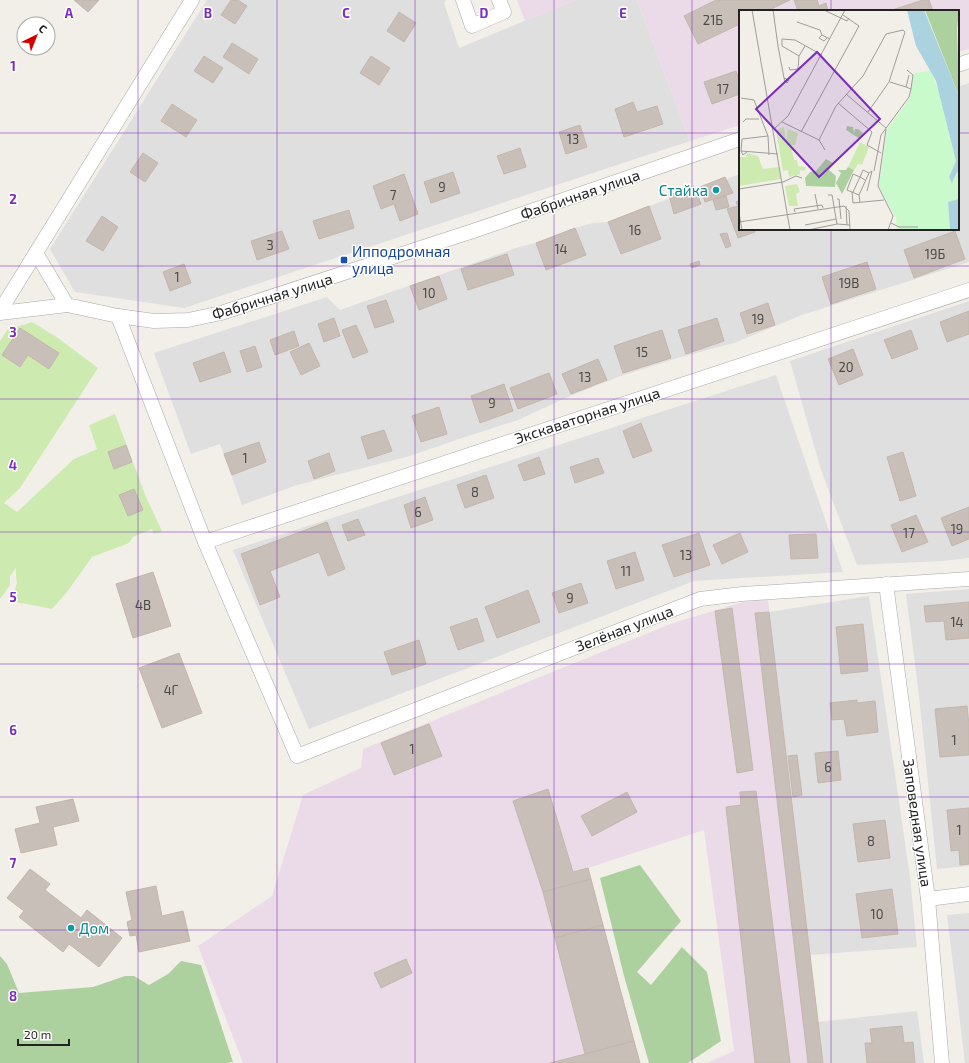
<svg xmlns="http://www.w3.org/2000/svg" width="969" height="1063" font-family="'Exo 2',sans-serif">
  <style>
    .residential { fill: #e0dfdf }
    .industrial { fill: #ebdbe8 }
    .grass { fill: #cdebb0 }
    .forest { fill: #add19e }
    .building { fill: #c7bfb8; stroke: #c4b6ab }
    .lines { fill: none; stroke-linecap: round; stroke-linejoin: round }
    .street-casing { stroke: #a9a9a9; stroke-width: 15 }
    .street { stroke: #fff; stroke-width: 14 }
    .grid { fill: none; stroke: #7b2cbf; stroke-width: 1; stroke-opacity: 0.55 }
    .culture-dot { fill: #0f9aa8; stroke: #fff; stroke-width: 1.5 }
    .transit-dot { fill: #1a4fb4; stroke: #fff; stroke-width: 1.5 }
    .labels { text-anchor: middle; dominant-baseline: central; stroke-width: 3; stroke-linejoin: round; paint-order: stroke }
    .number-label { font-size: 13px; fill: #4b4948 }
    .culture-label { font-size: 15px; fill: #0d838f; stroke: #fff; text-anchor: end }
    .street-label { font-size: 15px; fill: #222; stroke: #fff }
    .transit-label { font-size: 15px; fill: #164399; stroke: #fff; text-anchor: start }
    .inset-road { fill: none; stroke: #9f9d99; stroke-width: 1 }
    .view { fill: #7b2cbf; fill-opacity: 0.15; stroke: #7b2cbf; stroke-width: 2 }
    .inset-edge { fill: none; stroke: #222; stroke-width: 2 }
    .grid-label { font-size: 13px; text-anchor: middle; font-weight: bold; fill: #7b2cbf; stroke: #fff; stroke-width: 3; stroke-linejoin: round; paint-order: stroke }
  </style>
  <rect width="100%" height="100%" fill="#f2efe9"/>
  <!-- residential -->
  <g class="residential">
    <path d="M207 0H446L444 3 459 48 575 0H637L690 141 184 308 75 292 50 249Z"/>
    <path d="M969 83V262L802 315 734 343 681 357 621 376 570 396 518 420 462 438 410 456 297 485 242 505 220 444 191 454 154 353 327 297 340 310 519 247 536 243 575 228 593 223 608 222 649 206 740 174V229H958V87Z"/>
    <path d="M969 301V558L942 561 857 565 821 470 790 361Z"/>
    <path d="M776 375 843 572 694 581 309 729 233 550Z"/>
    <path d="M969 589V866L937 869 919 696 906 594Z"/>
    <path d="M869 596 910 877 917 947 810 955 769 612Z"/>
    <path d="M969 913V1063H965L947 915Z"/>
    <path d="M917 1011 924 1063H823L818 1022Z"/>
  </g>
  <!-- industrial -->
  <g class="industrial">
    <path d="M517 0H575L525 21Z"/>
    <path d="M637 0H969V49L958 52V11H740V125L690 141Z"/>
    <path d="M768 599 823 1063H707L734 1051 704 830 588 868 640 1063H243L198 946 272 896 303 795 361 768 363 749 673 623 743 602Z"/>
  </g>
  <!-- grass -->
  <path class="grass" d="M32 322 58 338 98 368 20 488 4 503 17 512 74 459 97 449 89 425 115 414 146 497 162 531 154 534 152 529 133 537 129 543 92 557 67 592 52 609 11 601 17 583 16 577V568L10 576V585L0 599V341L7 330Z"/>
  <!-- forest -->
  <g class="forest">
    <path d="M640 865 681 921 637 972 651 985 682 947 707 972 721 1041 688 1063H649L624 976 600 878Z"/>
    <path d="M0 956 7 964 19 993 93 987 125 976H134L149 985 168 974 181 961 201 965 233 1062 226 1063H0Z"/>
  </g>
  <!-- building -->
  <g class="building">
    <path d="M74 0H99L88 12Z"/>
    <path d="M231 0H238L247 6 235 24 221 15Z"/>
    <path d="M716 0H790L767 11H740V24L698 44 684 16Z"/>
    <path d="M794 0H817L819 6 826 3 828 11H798Z"/>
    <path d="M923 0H929L933 11H889Z"/>
    <path d="M399 12 416 23 404 42 387 31Z"/>
    <path d="M232 43 258 59 249 74 223 57Z"/>
    <path d="M204 56 223 68 213 83 194 71Z"/>
    <path d="M371 56 390 68 379 85 360 73Z"/>
    <path d="M736 71 740 83V94L712 104 704 82Z"/>
    <path d="M633 102 637 112 657 106 663 124 624 137 615 109Z"/>
    <path d="M172 104 197 120 186 137 161 121Z"/>
    <path d="M580 125 587 147 566 154 559 132Z"/>
    <path d="M520 148 526 167 504 174 497 156Z"/>
    <path d="M143 153 158 163 145 182 130 172Z"/>
    <path d="M453 172 460 193 431 203 424 182Z"/>
    <path d="M404 174 418 214 400 221 394 204 381 209 373 186Z"/>
    <path d="M725 177 733 193 705 202 700 187Z"/>
    <path d="M694 186 701 204 674 214 669 195Z"/>
    <path d="M726 196 729 207 716 210 713 200Z"/>
    <path d="M740 200V229H754L755 232 738 238 727 209 738 206 736 202Z"/>
    <path d="M649 206 661 239 621 254 608 222Z"/>
    <path d="M349 210 354 228 319 239 313 221Z"/>
    <path d="M102 216 118 227 103 251 86 241Z"/>
    <path d="M575 228 586 255 546 270 536 243Z"/>
    <path d="M282 231 289 249 257 260 251 241Z"/>
    <path d="M955 231 965 259 914 278 904 250Z"/>
    <path d="M727 233 731 246 726 248 720 234Z"/>
    <path d="M507 254 514 275 468 290 461 269Z"/>
    <path d="M699 261 700 265 692 268 690 264Z"/>
    <path d="M867 262 876 289 831 304 822 277Z"/>
    <path d="M184 264 191 283 170 291 163 272Z"/>
    <path d="M439 276 447 299 419 310 410 286Z"/>
    <path d="M386 300 394 322 375 328 367 306Z"/>
    <path d="M768 303 775 325 747 334 740 313Z"/>
    <path d="M969 311V334L947 342 940 322Z"/>
    <path d="M334 318 340 336 324 342 318 324Z"/>
    <path d="M717 318 724 341 686 354 678 330Z"/>
    <path d="M356 325 368 352 353 358 342 330Z"/>
    <path d="M20 328 59 353 49 369 28 355 20 367 2 355Z"/>
    <path d="M662 330 671 358 623 373 614 346Z"/>
    <path d="M911 330 918 349 892 359 884 340Z"/>
    <path d="M294 331 299 346 275 355 270 340Z"/>
    <path d="M309 343 320 366 301 375 290 352Z"/>
    <path d="M255 346 262 367 247 372 240 351Z"/>
    <path d="M853 349 863 375 839 385 828 359Z"/>
    <path d="M224 352 231 372 200 382 193 363Z"/>
    <path d="M598 359 607 380 571 394 562 374Z"/>
    <path d="M549 373 557 394 518 409 510 388Z"/>
    <path d="M504 384 513 411 480 423 471 396Z"/>
    <path d="M439 407 447 434 421 442 412 416Z"/>
    <path d="M641 423 652 451 633 458 623 431Z"/>
    <path d="M384 430 392 451 368 459 361 437Z"/>
    <path d="M259 442 266 462 232 475 224 454Z"/>
    <path d="M126 445 132 462 114 469 108 452Z"/>
    <path d="M903 452 916 496 900 501 887 457Z"/>
    <path d="M329 453 335 471 314 479 308 461Z"/>
    <path d="M539 457 545 474 524 481 518 465Z"/>
    <path d="M598 458 604 473 575 483 570 467Z"/>
    <path d="M486 475 494 498 465 508 457 485Z"/>
    <path d="M134 489 143 510 128 516 119 495Z"/>
    <path d="M425 497 433 520 411 528 404 505Z"/>
    <path d="M969 507V539L952 546 941 518Z"/>
    <path d="M916 515 928 542 902 552 891 525Z"/>
    <path d="M358 519 365 535 348 541 342 525Z"/>
    <path d="M327 522 345 569 328 576 319 552 270 571 280 597 260 605 241 554Z"/>
    <path d="M699 533 710 565 674 577 662 545Z"/>
    <path d="M740 533 748 552 722 564 713 545Z"/>
    <path d="M816 534 818 558 791 559 789 535Z"/>
    <path d="M635 552 644 580 616 589 607 561Z"/>
    <path d="M153 572 171 626 133 638 116 584Z"/>
    <path d="M581 583 588 603 559 613 552 593Z"/>
    <path d="M528 590 540 622 497 638 485 607Z"/>
    <path d="M969 602V638L946 640 944 621 926 622 924 606Z"/>
    <path d="M732 608 753 770 737 773 715 611Z"/>
    <path d="M769 612 810 955 823 1063H808L755 613Z"/>
    <path d="M477 618 484 641 458 650 450 627Z"/>
    <path d="M863 624 868 671 841 674 836 627Z"/>
    <path d="M419 640 426 664 392 675 384 652Z"/>
    <path d="M179 653 202 713 162 728 139 668Z"/>
    <path d="M857 700V703L875 701 878 732 847 736 844 719 832 720 830 703Z"/>
    <path d="M967 706 969 725V755L940 757 935 709Z"/>
    <path d="M429 724 442 756 394 775 381 743Z"/>
    <path d="M838 751 841 780 818 783 815 753Z"/>
    <path d="M797 755 802 795 793 797 788 756Z"/>
    <path d="M548 789 573 872 588 868 591 879 543 892 513 801Z"/>
    <path d="M756 791 790 1063H755L726 807 741 805 740 792Z"/>
    <path d="M627 792 637 812 592 836 581 816Z"/>
    <path d="M73 799 79 821 53 827 57 845 21 853 15 829 40 823 36 807Z"/>
    <path d="M969 808V864L960 865 959 850 951 851 947 810Z"/>
    <path d="M885 820 890 858 858 862 853 824Z"/>
    <path d="M30 869 50 884 45 890 81 918 87 910 122 938 99 967 69 944 63 952 19 917 24 911 7 898Z"/>
    <path d="M591 879 603 925 555 938 543 892Z"/>
    <path d="M156 886 162 916 183 911 190 941 139 952 136 935 130 936 127 922 132 920 126 892Z"/>
    <path d="M892 889 898 934 862 938 856 894Z"/>
    <path d="M603 925 634 1041 585 1054 555 938Z"/>
    <path d="M406 959 412 973 381 988 374 973Z"/>
    <path d="M902 1026 904 1043 913 1042 915 1063H867L865 1043H872L870 1029Z"/>
    <path d="M634 1041 640 1063H550L585 1054Z"/>
  </g>
  <g class="lines">
    <!-- street casing -->
    <g class="street-casing">
      <g id="street">
        <path d="M463 0 472 26 504 12 499 0"/>
        <path d="M958 65 969 61"/>
        <path d="M36 253 67 305"/>
        <path d="M0 311 192 0"/>
        <path d="M0 313 67 305 118 316 154 321 188 320 221 313 476 230 740 139"/>
        <path d="M118 316 205 542 297 756 700 599 742 594 969 579"/>
        <path d="M205 542 969 290"/>
        <path d="M886 584 928 899 942 1063"/>
        <path d="M928 899 969 894"/>
      </g>
    </g>
    <!-- street -->
    <use href="#street" class="street"/>
  </g>
  <!-- grid -->
  <path class="grid" d="M138 0V1063M277 0V1063M415 0V1063M554 0V1063M692 0V1063M831 0V11M0 133H740M958 133H969M831 229V1063M0 266H969M0 399H969M0 532H969M0 664H969M0 797H969M0 930H969"/>
  <!-- markers -->
  <g class="culture-dot">
    <circle cx="716" cy="190" r="4"/>
    <circle cx="71" cy="928" r="4"/>
  </g>
  <rect class="transit-dot" x="340" y="256" width="8" height="8" rx="2"/>
  <g class="labels">
    <!-- number labels -->
    <g class="number-label">
      <text x="713" y="20">21Б</text>
      <text x="723" y="89">17</text>
      <text x="573" y="139">13</text>
      <text x="442" y="187">9</text>
      <text x="393" y="195">7</text>
      <text x="635" y="230">16</text>
      <text x="270" y="245">3</text>
      <text x="561" y="249">14</text>
      <text x="935" y="254">19Б</text>
      <text x="177" y="277">1</text>
      <text x="849" y="283">19В</text>
      <text x="429" y="293">10</text>
      <text x="758" y="319">19</text>
      <text x="642" y="352">15</text>
      <text x="846" y="367">20</text>
      <text x="585" y="377">13</text>
      <text x="492" y="403">9</text>
      <text x="245" y="458">1</text>
      <text x="475" y="492">8</text>
      <text x="418" y="512">6</text>
      <text x="957" y="529">19</text>
      <text x="909" y="533">17</text>
      <text x="686" y="555">13</text>
      <text x="626" y="571">11</text>
      <text x="570" y="598">9</text>
      <text x="143" y="605">4В</text>
      <text x="957" y="622">14</text>
      <text x="171" y="690">4Г</text>
      <text x="954" y="740">1</text>
      <text x="412" y="749">1</text>
      <text x="828" y="767">6</text>
      <text x="959" y="830">1</text>
      <text x="871" y="841">8</text>
      <text x="877" y="914">10</text>
    </g>
    <!-- culture labels -->
    <g class="culture-label">
      <text x="708" y="190">Стайка</text>
      <text x="79" y="928" text-anchor="start">Дом</text>
    </g>
    <!-- street labels -->
    <g class="street-label">
      <text transform="translate(580 194) rotate(-19)">Фабричная улица</text>
      <text transform="translate(272 296) rotate(-17)">Фабричная улица</text>
      <text transform="translate(587 415) rotate(-18)">Экскаваторная улица</text>
      <text transform="translate(624 628) rotate(-21)">Зелёная улица</text>
      <text transform="translate(918 823) rotate(82)">Заповедная улица</text>
    </g>
    <!-- transit labels -->
    <g class="transit-label">
      <text x="352" y="251">Ипподромная<tspan x="352" dy="17">улица</tspan></text>
    </g>
  </g>
  <!-- overview -->
  <g transform="translate(739 10)">
    <rect width="220" height="220" fill="#f2efe9"/>
    <path d="M45 117 47 131 49 119 59 123 56 135H52L55 150H58L59 156 67 157 65 161 61 160V164L50 167 49 160 44 161 37 120ZM121 132 130 137 123 155 119 154 115 160 109 157ZM8 143 19 146 24 159 40 157 42 169 0 176V147H7ZM58 174 61 182 57 184 59 196H50L46 176Z" fill="#cdebb0"/>
    <path d="M186 0H220L218 19 220 86ZM108 116 114 117 115 123 116 119H119L124 123 123 127 121 129 107 120ZM87 149 94 153 90 160 97 166 96 177 67 176 66 168 71 162 77 161ZM109 157 115 160 103 184 97 173 102 163 99 160H107Z" fill="#add19e"/>
    <path d="M192 61 200 83 217 151 212 163 214 172 218 162 220 164V189L209 192 211 220H158L157 208 140 176 148 120 171 88 175 63Z" fill="#c8facc"/>
    <path d="M168 0H185L220 86V164L218 162 213 173 210 167 217 151 197 71 177 36ZM220 189V220H211L209 192Z" fill="#aad3df"/>
    <path class="inset-road" d="M13 0 51 220M34 0 39 36 45 68 46 72 48 73 50 70 45 68M85 0 108 11 110 8M58 12 81 20 83 25 91 29M83 25 80 28 85 31 88 28M60 46 43 36V29L56 30 83 45M50 57 51 60 59 59 60 46 66 36M168 60 174 65 172 79M151 72 167 77M107 84 147 118M2 88 15 90 29 126 30 145M99 93 133 122 128 135 142 143M4 112 7 109H20M43 112 80 130 86 140M35 119 49 106 106 0M147 119 139 176 154 206 149 220M62 122 120 16 104 5M80 130 97 96 124 66 147 24 164 20 166 22 150 72 129 102M2 141 39 144M8 142 4 145 2 141 3 129 29 126M135 161 142 125 170 87 172 79 167 77 170 65M0 179 44 172 57 166 63 168M113 182 114 193 145 190M114 182 121 167 126 170M76 184 79 199M89 185H93L98 214 111 215M120 185 108 180 114 164 121 167 124 160 130 163 133 161 128 181M98 189H100L102 209M121 192 120 185 130 163M105 196 110 201 111 220M107 196 108 215M56 202 55 199 83 195 84 198M0 203 3 220M0 212 105 196M152 213 160 217H179M66 215 97 209M69 220 98 214"/>
    <path class="view" d="M78 42 141 109 80 167 17 99Z"/>
    <rect width="220" height="220" class="inset-edge"/>
  </g>
  <g class="grid-label">
    <text x="69" y="18">A</text>
    <text x="208" y="18">B</text>
    <text x="346" y="18">C</text>
    <text x="484" y="18">D</text>
    <text x="623" y="18">E</text>
    <text x="13" y="71">1</text>
    <text x="13" y="204">2</text>
    <text x="13" y="337">3</text>
    <text x="13" y="470">4</text>
    <text x="13" y="602">5</text>
    <text x="13" y="735">6</text>
    <text x="13" y="868">7</text>
    <text x="13" y="1001">8</text>
  </g>
  <!-- north arrow -->
  <g transform="translate(36 36) rotate(43)"><circle r="19" fill="#ffffff" stroke="#a7a7a7"/>
  <path d="M0-3L7 15L0 10L-7 15Z" fill="#d40000"/>
  <text y="-6" font-size="11" font-weight="bold" text-anchor="middle" fill="#222222">С</text>
  </g>
  <!-- scale -->
  <path d="M18 1039v6h51v-6" fill="none" stroke="#222222" stroke-width="2"/>
  <text x="24" y="1039" font-size="12" fill="#222222" stroke="#ffffff" stroke-width="3" paint-order="stroke">20 m</text>
</svg>
